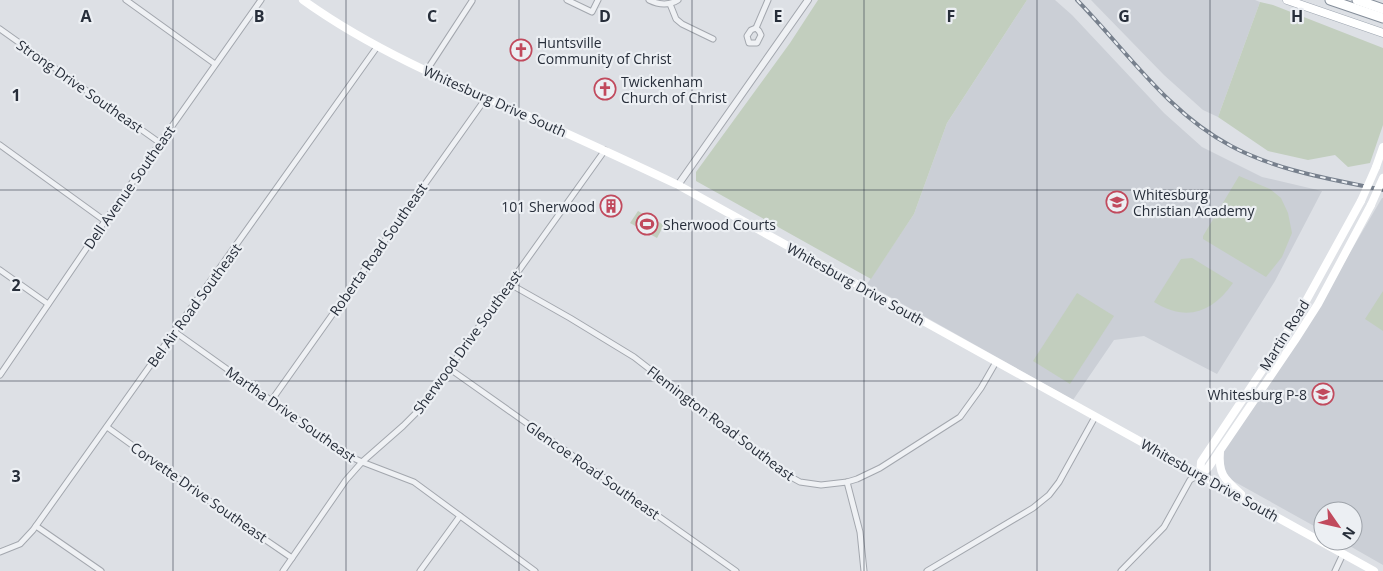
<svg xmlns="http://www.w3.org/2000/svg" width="1383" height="571" font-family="'Open Sans',sans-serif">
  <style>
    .built { fill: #cbcfd6 }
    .green { fill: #c2cebe }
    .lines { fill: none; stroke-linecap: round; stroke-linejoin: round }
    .minor-casing { stroke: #a3a7ae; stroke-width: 7 }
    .tertiary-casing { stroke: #a3a7ae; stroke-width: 8 }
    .primary-casing { stroke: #9da5b0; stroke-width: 9 }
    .motorway-casing { stroke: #858e9a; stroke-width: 11 }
    .minor { stroke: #eff1f4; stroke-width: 5 }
    .tertiary { stroke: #eff1f4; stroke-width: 6 }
    .secondary { stroke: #fff; stroke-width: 8 }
    .primary { stroke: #fff; stroke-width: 8 }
    .motorway { stroke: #fff; stroke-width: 9 }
    .rail-casing { stroke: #77808d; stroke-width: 4 }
    .rail { stroke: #eceff3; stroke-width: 2; stroke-dasharray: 5.5; stroke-linecap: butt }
    .secondary-bridge { stroke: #fff; stroke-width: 8 }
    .grid { fill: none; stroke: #272e3a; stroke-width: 1; stroke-opacity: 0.55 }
    .labels { text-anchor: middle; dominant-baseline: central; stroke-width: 4.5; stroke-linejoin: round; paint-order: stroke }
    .poi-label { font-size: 14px; fill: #272e3a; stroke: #eceff3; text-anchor: start }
    .street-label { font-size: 14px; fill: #272e3a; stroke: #eceff3 }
    .grid-label { font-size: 16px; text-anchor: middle; font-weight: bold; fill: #272e3a; stroke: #eceff3; stroke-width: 4.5; stroke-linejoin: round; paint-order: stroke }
  </style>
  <rect width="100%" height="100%" fill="#dde0e5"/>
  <!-- built -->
  <g class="built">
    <path d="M1027 0H1055L1072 15 1164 113 1202 147 1262 177 1322 191 1275 281 1217 374 1144 336 1114 340 1073 400 867 284 914 214 947 123Z"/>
    <path d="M1091 0H1255L1260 2 1218 117 1203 110 1164 75Z"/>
    <path d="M1382 198H1383V565L1341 541H1353V511H1323V531L1226 477 1221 465 1223 451 1301 336Z"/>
  </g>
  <!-- green -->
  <g class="green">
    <path d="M818 0H1027L947 123 914 214 871 279 696 181V172L790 43Z"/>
    <path d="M1260 2 1273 5 1383 48V125L1370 163 1348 167 1335 155 1308 160 1268 151 1218 117Z"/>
    <path d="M1239 176 1270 189 1281 198 1288 213 1292 233 1282 257 1266 277 1203 239V236Z"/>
    <path d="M638 211 664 225 657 238 630 223Z"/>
    <path d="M1192 258 1233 283C1212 313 1186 322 1154 302L1181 259Z"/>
    <path d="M1383 291V331L1365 319Z"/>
    <path d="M1077 293 1114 316 1070 384 1033 361Z"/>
  </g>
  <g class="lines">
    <!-- minor casing -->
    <g class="minor-casing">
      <g id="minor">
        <path d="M126 0 215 64"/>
        <path d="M567 0 592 12 598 0"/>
        <path d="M649 0C659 5 668 6 678 0"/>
        <path d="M670 4 676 19 682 24 713 39"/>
        <path d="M756 28 759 31 761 35 757 43H749L747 36 751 30Z"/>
        <path d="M756 28 768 0"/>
        <path d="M0 29 160 143"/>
        <path d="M427 70 472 1"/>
        <path d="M0 145 105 221"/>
        <path d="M0 270 48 304"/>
        <path d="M510 284 570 318 634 357 782 472 800 482 821 485 847 482 857 479 880 468 960 417 981 388 996 362"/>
        <path d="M175 332 349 456 362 462 414 482 535 571"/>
        <path d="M450 369 736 571"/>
        <path d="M0 375 105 221 261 0"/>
        <path d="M271 401 486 98"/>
        <path d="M107 427 222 510 292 558"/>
        <path d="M847 482 860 532 864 571"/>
        <path d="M36 526 101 571"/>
        <path d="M0 552 20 544 33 530 377 47"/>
        <path d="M283 571 346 480 362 462 403 426 420 409 605 150"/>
        <path d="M420 571 460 516"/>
        <path d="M927 571 1033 508 1049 495 1059 482 1095 417"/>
        <path d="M1121 571 1164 527 1190 480 1200 474"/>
        <path d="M1335 571 1343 554"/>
      </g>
    </g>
    <!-- tertiary casing -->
    <g class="tertiary-casing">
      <path id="tertiary" d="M678 185 808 0"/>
    </g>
    <!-- primary casing -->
    <g class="primary-casing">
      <path id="primary" d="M1287 0 1383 33"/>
    </g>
    <!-- motorway casing -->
    <g class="motorway-casing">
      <g id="motorway">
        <path d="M1330 0 1383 18"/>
        <path d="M1357 0 1383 9"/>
      </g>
    </g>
    <!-- minor -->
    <use href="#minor" class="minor"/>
    <!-- tertiary -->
    <use href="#tertiary" class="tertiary"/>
    <!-- secondary -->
    <g class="secondary">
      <path d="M303 0C371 49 449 82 526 115 577 138 628 161 678 185L1374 571"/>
      <path d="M1376 167 1383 147"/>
      <path d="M1220 451C1218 474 1224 479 1241 494"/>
      <path d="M1200 474 1208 468 1295 340 1318 304 1371 205"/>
      <path d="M1200 474 1201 462 1281 342 1306 301 1361 201"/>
    </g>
    <!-- primary -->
    <use href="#primary" class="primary"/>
    <!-- motorway -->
    <use href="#motorway" class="motorway"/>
    <!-- rail casing -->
    <g class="rail-casing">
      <path id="rail" d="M1077 0C1126 50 1167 112 1231 146 1278 171 1331 179 1383 190"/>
    </g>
    <!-- rail -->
    <use href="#rail" class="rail"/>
    <!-- secondary-bridge -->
    <g class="secondary-bridge">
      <path d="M1361 201 1376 167"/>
      <path d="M1371 205 1383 178"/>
    </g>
  </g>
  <!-- grid -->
  <path class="grid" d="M173 0V571M346 0V571M519 0V571M692 0V571M864 0V571M1037 0V571M1210 0V571M0 190H1383M0 381H1383"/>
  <!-- icons -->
  <defs>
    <g id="church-ring" transform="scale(1.125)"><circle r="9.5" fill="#eceff3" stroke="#c14a5d" stroke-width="1.5"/><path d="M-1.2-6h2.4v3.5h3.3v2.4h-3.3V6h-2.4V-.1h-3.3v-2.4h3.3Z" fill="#c14a5d"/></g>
    <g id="school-ring" transform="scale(1.125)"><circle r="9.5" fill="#eceff3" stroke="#c14a5d" stroke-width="1.5"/><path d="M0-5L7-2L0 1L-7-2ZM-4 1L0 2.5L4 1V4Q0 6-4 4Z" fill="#c14a5d"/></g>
    <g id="building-ring" transform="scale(1.125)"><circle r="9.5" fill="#eceff3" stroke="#c14a5d" stroke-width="1.5"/><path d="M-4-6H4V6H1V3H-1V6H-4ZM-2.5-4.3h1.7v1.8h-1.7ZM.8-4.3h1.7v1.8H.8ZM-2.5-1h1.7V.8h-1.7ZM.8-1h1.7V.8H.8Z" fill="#c14a5d"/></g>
    <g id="stadium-ring" transform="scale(1.125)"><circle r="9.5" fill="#eceff3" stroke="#c14a5d" stroke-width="1.5"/><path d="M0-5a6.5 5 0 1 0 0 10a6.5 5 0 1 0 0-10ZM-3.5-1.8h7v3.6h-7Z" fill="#c14a5d"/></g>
  </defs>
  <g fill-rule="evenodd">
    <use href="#church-ring" x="521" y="50"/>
    <use href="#church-ring" x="605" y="89"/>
    <use href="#school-ring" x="1117" y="202"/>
    <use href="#building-ring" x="611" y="206"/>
    <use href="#stadium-ring" x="647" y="224"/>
    <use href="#school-ring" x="1323" y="394"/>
  </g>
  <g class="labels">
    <!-- poi labels -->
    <g class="poi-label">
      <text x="537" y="42">Huntsville<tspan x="537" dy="16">Community of Christ</tspan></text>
      <text x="621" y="81">Twickenham<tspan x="621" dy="16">Church of Christ</tspan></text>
      <text x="1133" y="194">Whitesburg<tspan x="1133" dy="16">Christian Academy</tspan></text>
      <text x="595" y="206" text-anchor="end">101 Sherwood</text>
      <text x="663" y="224">Sherwood Courts</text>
      <text x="1307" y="394" text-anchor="end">Whitesburg P-8</text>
    </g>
    <!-- street labels -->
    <g class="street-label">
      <text transform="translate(80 86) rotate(35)">Strong Drive Southeast</text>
      <text transform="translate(495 101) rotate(24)">Whitesburg Drive South</text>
      <text transform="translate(129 187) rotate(-55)">Dell Avenue Southeast</text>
      <text transform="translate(378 249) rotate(-55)">Roberta Road Southeast</text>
      <text transform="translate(856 284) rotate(29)">Whitesburg Drive South</text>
      <text transform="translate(194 305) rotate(-54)">Bel Air Road Southeast</text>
      <text transform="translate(1284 335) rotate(-58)">Martin Road</text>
      <text transform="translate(467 342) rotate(-54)">Sherwood Drive Southeast</text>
      <text transform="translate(291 414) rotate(35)">Martha Drive Southeast</text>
      <text transform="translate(721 423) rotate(37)">Flemington Road Southeast</text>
      <text transform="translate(593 470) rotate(35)">Glencoe Road Southeast</text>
      <text transform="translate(1210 480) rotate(29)">Whitesburg Drive South</text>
      <text transform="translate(199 492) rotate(35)">Corvette Drive Southeast</text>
    </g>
  </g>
  <g class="grid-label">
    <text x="86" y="22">A</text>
    <text x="259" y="22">B</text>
    <text x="432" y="22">C</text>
    <text x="605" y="22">D</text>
    <text x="778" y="22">E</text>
    <text x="951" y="22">F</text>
    <text x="1124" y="22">G</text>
    <text x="1297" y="22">H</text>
    <text x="16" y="101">1</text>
    <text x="16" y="291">2</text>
    <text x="16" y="482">3</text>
  </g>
  <!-- north arrow -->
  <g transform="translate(1338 526) rotate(124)"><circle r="24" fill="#eceff3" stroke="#9da2a9"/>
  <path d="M0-4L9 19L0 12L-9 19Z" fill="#c14a5d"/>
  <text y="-8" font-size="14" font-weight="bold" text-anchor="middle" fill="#272e3a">N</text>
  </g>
</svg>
